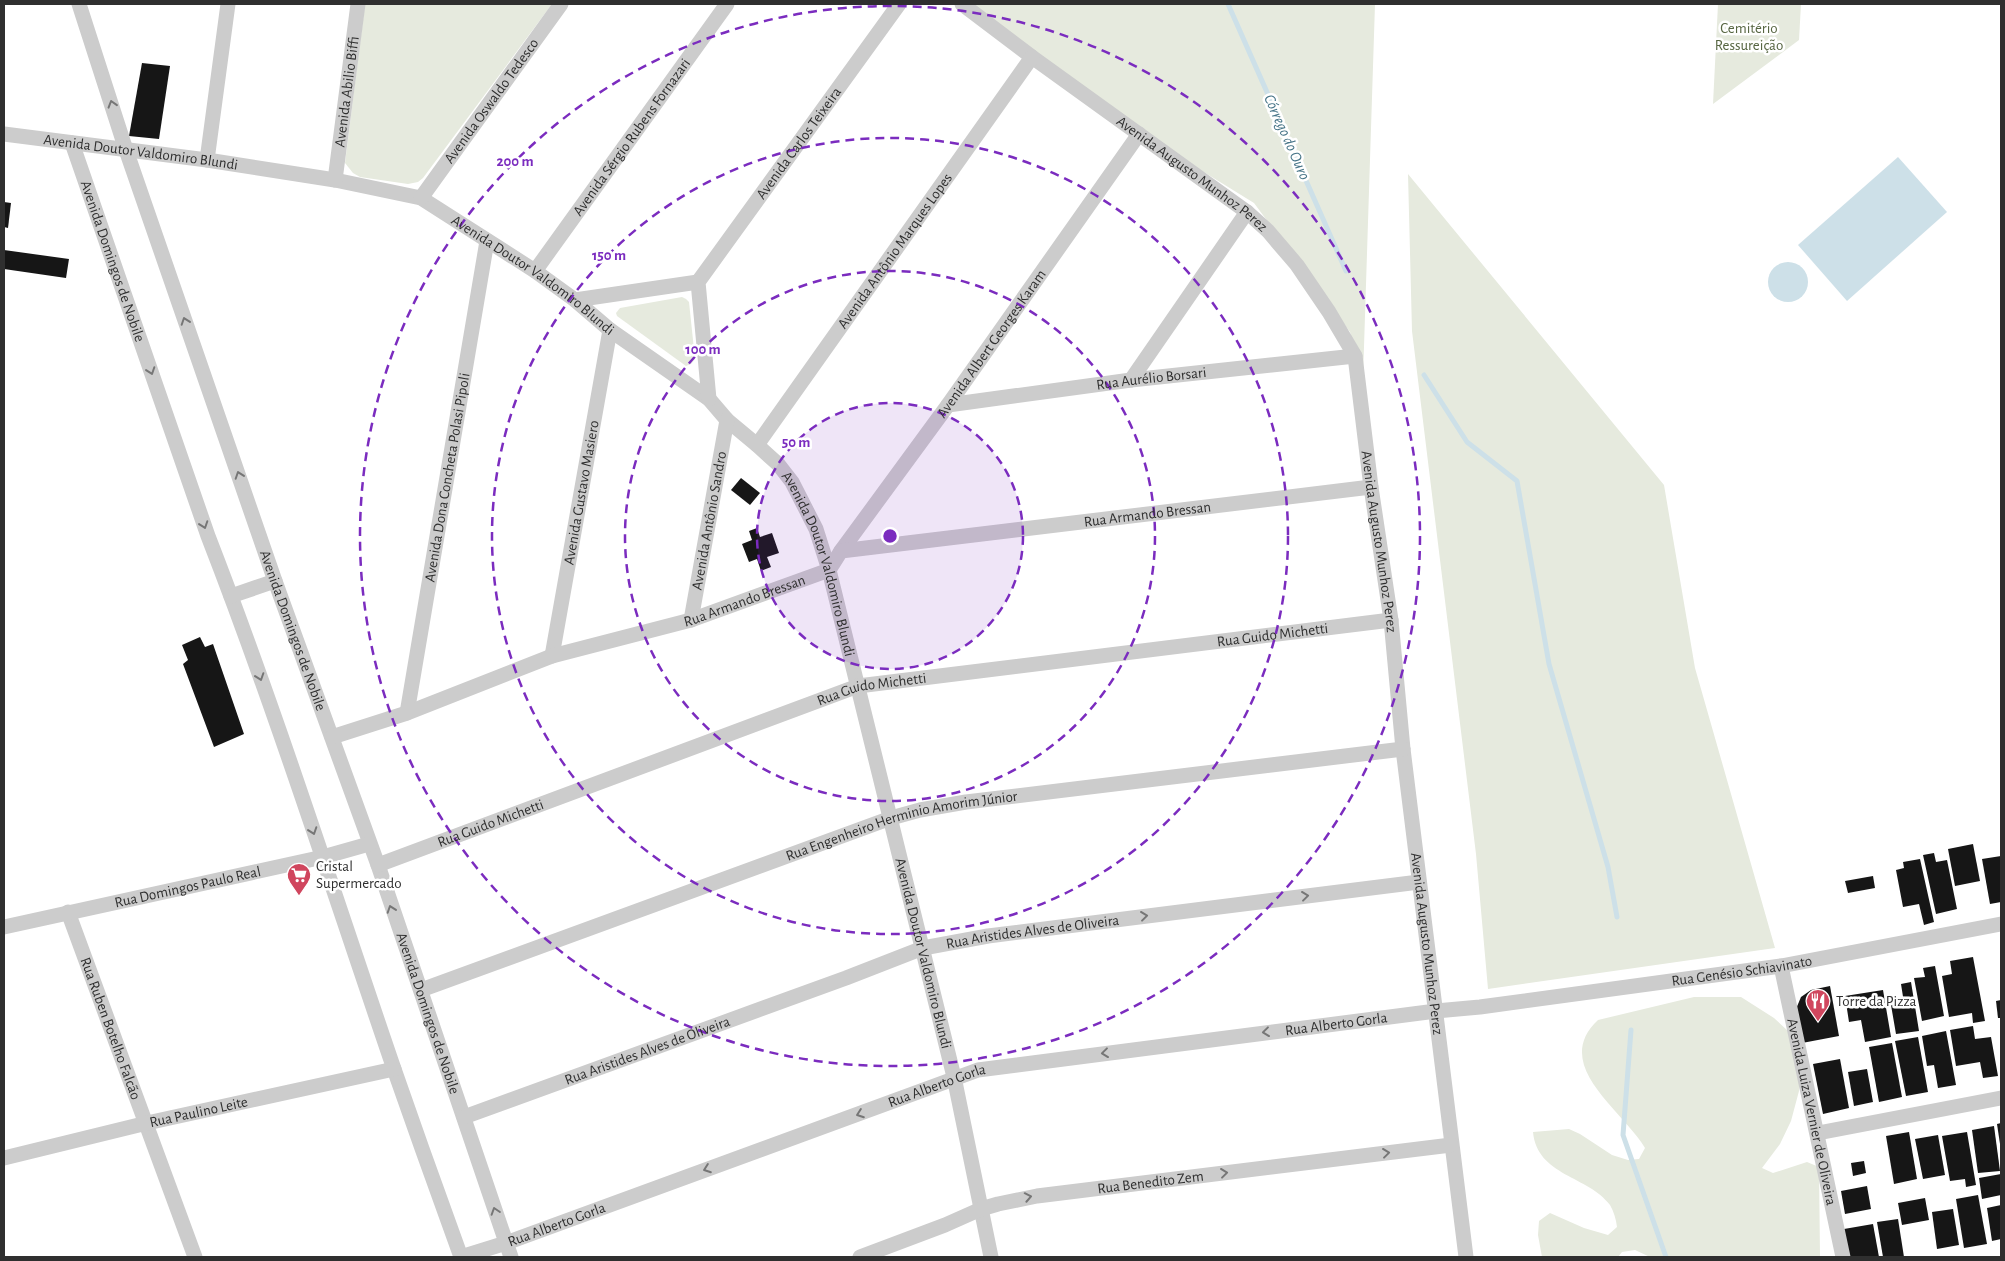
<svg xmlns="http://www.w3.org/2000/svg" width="2005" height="1261" font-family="'Alegreya Sans',sans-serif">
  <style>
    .green { fill: #e6eade }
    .water { fill: #cde0e8 }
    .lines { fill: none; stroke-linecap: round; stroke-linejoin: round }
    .stream { stroke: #cde0e8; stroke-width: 5 }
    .building { fill: #161616 }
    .minor { stroke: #ccc; stroke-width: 15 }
    .oneway { stroke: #767676 }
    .ring { fill: none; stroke: #7b2cbf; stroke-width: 2.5; stroke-dasharray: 9 6 }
    .labels { text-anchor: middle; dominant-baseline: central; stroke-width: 5; stroke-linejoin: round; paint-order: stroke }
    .park-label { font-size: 15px; fill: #566541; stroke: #fff }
    .street-label { font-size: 15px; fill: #2f2f2f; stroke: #fff }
    .poi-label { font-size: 15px; fill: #2f2f2f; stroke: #fff; text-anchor: start }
    .water-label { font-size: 16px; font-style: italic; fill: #467487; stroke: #fff }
    .centre { fill: #7b2cbf; stroke: #fff; stroke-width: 2.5 }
    .ring-label { font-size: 15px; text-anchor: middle; font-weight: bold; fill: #7b2cbf; stroke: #fff; stroke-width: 5; stroke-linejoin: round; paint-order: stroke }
  </style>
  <rect width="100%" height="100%" fill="#fff"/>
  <!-- green -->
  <g class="green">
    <path d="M365 4H552L423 178 418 182 408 184 360 177 353 173 345 163Z"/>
    <path d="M965 4H1375L1363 378 1350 332 1254 203 1139 132Z"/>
    <path d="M1718 4H1801L1799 40 1713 104Z"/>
    <path d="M1408 174 1664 485 1695 668 1775 948 1488 989 1476 854 1412 331Z"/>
    <path d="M682 297 686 299 689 302 695 359 691 364 686 366 617 316 616 313 620 308Z"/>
    <path d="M1694 997H1741L1774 1018 1788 1031 1800 1077 1799 1091 1791 1121 1780 1144 1762 1168 1773 1173 1807 1162 1819 1167 1820 1257H1650L1635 1250 1622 1252 1618 1257H1542L1538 1235 1539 1221 1550 1213 1584 1228 1608 1235 1617 1227C1616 1219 1614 1212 1610 1205 1589 1176 1537 1176 1533 1132L1569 1129 1580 1134 1612 1155 1628 1160 1639 1159 1645 1148C1623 1110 1550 1065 1598 1020Z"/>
  </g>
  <!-- water -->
  <g class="water">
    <path d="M1898 157 1947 212 1847 301 1798 245Z"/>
    <circle cx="1788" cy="282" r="20"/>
  </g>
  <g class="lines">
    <!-- stream -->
    <g class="stream">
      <path d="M1228 4 1346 271"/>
      <path d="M1424 375 1467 442 1517 481 1549 664 1608 867 1617 917"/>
      <path d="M1631 1030 1623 1135 1666 1257"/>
    </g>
  </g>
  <!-- building -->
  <g class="building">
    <path d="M142 63 170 66 159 139 129 136Z"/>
    <path d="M4 202 11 203 8 228 4 227Z"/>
    <path d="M4 250 69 259 66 278 4 269Z"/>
    <path d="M741 478 760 493 750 505 731 490Z"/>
    <path d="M757 528 760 537 772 533 779 553 767 557 771 567 761 571 757 559 749 562 742 544 752 540 749 531Z"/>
    <path d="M200 637 205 647 213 644 244 734 214 747 183 664 188 660 182 645Z"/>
    <path d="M1973 844 1980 881 1955 886 1948 849Z"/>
    <path d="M1934 853 1936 862 1947 860 1957 909 1936 914 1923 855Z"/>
    <path d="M2001 856V902L1990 904 1982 859Z"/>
    <path d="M1920 859 1934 922 1924 925 1919 904 1903 907 1896 870 1904 868 1903 862Z"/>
    <path d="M1873 876 1875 888 1848 893 1845 881Z"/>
    <path d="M1973 957 1985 1021 1973 1023 1972 1013 1949 1017 1942 976 1952 974 1950 961Z"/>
    <path d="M1935 966 1944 1016 1922 1021 1914 978 1925 977 1923 968Z"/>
    <path d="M1911 982 1919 1031 1896 1034 1891 1005 1904 1003 1901 984Z"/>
    <path d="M1830 986 1839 1036 1802 1043 1796 1009 1801 997 1811 990Z"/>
    <path d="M1883 990 1891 1037 1865 1042 1861 1020 1849 1022 1845 996Z"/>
    <path d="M2001 1000V1018H1998L1996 1001Z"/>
    <path d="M1973 1026 1975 1039 1991 1037 1998 1076 1983 1078 1980 1062 1956 1066 1950 1030Z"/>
    <path d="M1946 1031 1956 1085 1938 1088 1934 1065 1927 1066 1922 1036Z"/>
    <path d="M1918 1037 1928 1092 1906 1096 1895 1041Z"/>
    <path d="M1892 1043 1902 1097 1879 1102 1869 1047Z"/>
    <path d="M1840 1059 1849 1108 1823 1114 1813 1064Z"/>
    <path d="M1867 1069 1873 1102 1854 1106 1848 1072Z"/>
    <path d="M2001 1123V1144H2000L1997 1124Z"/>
    <path d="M1994 1126 2000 1171 1978 1173 1972 1130Z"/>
    <path d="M1909 1132 1917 1179 1894 1184 1886 1136Z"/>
    <path d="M1967 1132 1976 1185 1966 1187 1965 1179 1950 1181 1942 1136Z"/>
    <path d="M1938 1135 1945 1175 1923 1179 1915 1139Z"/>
    <path d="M1864 1161 1866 1173 1853 1176 1851 1163Z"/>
    <path d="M2001 1174V1195L1982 1199 1979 1178Z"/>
    <path d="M1867 1186 1871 1209 1845 1214 1841 1191Z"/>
    <path d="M1978 1195 1987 1244 1964 1248 1956 1199Z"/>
    <path d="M1925 1198 1929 1220 1902 1225 1898 1203Z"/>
    <path d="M2001 1205V1239L1992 1241 1987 1208Z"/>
    <path d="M1953 1209 1959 1245 1937 1249 1932 1212Z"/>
    <path d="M1898 1219 1904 1257H1883L1877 1222Z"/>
    <path d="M1873 1224 1879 1257H1849L1844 1229Z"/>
  </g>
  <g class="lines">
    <!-- minor -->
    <g class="minor">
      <path id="s1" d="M79 4 126 150 275 581 378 865 511 1257"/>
      <path id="s2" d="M962 4 1032 57 1247 212 1268 231 1297 265 1329 312 1355 356 1371 487 1391 620 1403 749 1466 1257"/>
      <path id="s3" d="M4 134 207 160 335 180 421 198 535 271 575 300 610 330 709 399 727 420 757 445 778 464 792 482 816 529 829 570 954 1077 991 1257"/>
      <path id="s4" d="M72 143 208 536C276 711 333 891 394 1069 416 1132 438 1194 461 1257"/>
      <path d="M207 160 228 4"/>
      <path id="s5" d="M335 180 358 4"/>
      <path id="s6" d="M421 198 561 4"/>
      <path id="s7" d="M535 271 727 4"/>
      <path d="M575 300 698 282"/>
      <path d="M1131 380 1247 212"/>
      <path id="s8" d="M709 399 698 282 899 4"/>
      <path id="s9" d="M948 405 1131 380 1355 356"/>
      <path id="s10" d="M757 445 1032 57"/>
      <path id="s11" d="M841 551 948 405 1139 134"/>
      <path d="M231 596 275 581"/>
      <path id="s12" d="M691 620 727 420"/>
      <path id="s13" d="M552 656 610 330"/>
      <path id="s14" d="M407 713 487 241"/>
      <path id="s15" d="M332 737 407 713 552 656 691 620 829 570 841 551 1371 487"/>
      <path id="s16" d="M378 865 858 686 1391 620"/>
      <path id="s17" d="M68 912 195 1257"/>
      <path id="s18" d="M4 927 323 857 369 844"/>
      <path id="s19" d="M1781 966 1843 1257"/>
      <path id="s20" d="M421 990 891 818 920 810 966 802 1403 749"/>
      <path id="s21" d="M464 1117 846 978 923 948 988 936 1419 882"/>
      <path d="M1818 1133 2001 1098"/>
      <path id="s22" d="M4 1158 147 1123 394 1069"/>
      <path id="s23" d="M461 1257 506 1243 978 1070 1436 1011 1480 1007 1781 966 2001 924"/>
      <path id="s24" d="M860 1257 945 1225 981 1209 998 1204 1037 1196 1451 1145"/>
    </g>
  </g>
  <!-- one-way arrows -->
  <defs><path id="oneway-chevron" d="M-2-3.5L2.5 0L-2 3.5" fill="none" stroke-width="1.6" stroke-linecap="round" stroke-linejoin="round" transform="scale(1.25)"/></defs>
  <g class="oneway">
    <use href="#oneway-chevron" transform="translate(112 104) rotate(-107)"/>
    <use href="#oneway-chevron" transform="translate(185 321) rotate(-109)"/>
    <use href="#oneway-chevron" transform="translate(151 371) rotate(71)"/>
    <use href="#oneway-chevron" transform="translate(239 475) rotate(-109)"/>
    <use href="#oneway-chevron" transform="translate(204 525) rotate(71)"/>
    <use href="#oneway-chevron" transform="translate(260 677) rotate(71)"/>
    <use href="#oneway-chevron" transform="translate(313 831) rotate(71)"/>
    <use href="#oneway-chevron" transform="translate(1305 896) rotate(-7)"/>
    <use href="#oneway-chevron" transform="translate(391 909) rotate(-109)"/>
    <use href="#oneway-chevron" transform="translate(1144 916) rotate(-7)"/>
    <use href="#oneway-chevron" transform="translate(1266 1032) rotate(173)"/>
    <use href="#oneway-chevron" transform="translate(1105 1053) rotate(173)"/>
    <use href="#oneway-chevron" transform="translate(860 1114) rotate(160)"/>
    <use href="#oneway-chevron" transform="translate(1386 1153) rotate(-7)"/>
    <use href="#oneway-chevron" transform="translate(707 1169) rotate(160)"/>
    <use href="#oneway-chevron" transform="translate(1224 1173) rotate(-7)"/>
    <use href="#oneway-chevron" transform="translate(1028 1197) rotate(-11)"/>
    <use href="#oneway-chevron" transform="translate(495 1211) rotate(-108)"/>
  </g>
  <!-- distance rings -->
  <circle cx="890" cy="536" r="133" fill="#7b2cbf" fill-opacity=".12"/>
  <g class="ring">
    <circle cx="890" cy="536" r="133"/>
    <circle cx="890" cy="536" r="265"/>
    <circle cx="890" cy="536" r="398"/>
    <circle cx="890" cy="536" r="530"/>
  </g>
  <!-- icons -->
  <defs>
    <g id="supermarket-pin" transform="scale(1.25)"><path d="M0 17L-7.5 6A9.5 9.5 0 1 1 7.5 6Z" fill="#d0465e" stroke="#fff"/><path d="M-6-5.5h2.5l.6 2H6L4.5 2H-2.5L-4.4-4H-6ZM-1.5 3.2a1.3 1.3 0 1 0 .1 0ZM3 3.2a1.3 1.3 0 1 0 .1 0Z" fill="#fff"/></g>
    <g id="restaurant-pin" transform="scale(1.25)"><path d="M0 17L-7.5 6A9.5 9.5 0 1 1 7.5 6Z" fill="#d0465e" stroke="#fff"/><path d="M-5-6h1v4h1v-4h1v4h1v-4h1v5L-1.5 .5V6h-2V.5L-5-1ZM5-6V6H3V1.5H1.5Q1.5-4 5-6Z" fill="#fff"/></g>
  </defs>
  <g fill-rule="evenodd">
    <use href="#supermarket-pin" x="299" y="875"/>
    <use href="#restaurant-pin" x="1818" y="1001"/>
  </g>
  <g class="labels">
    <!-- park labels -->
    <g class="park-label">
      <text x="1749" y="28">Cemitério<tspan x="1749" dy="17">Ressureição</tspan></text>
    </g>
    <!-- street labels -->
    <g class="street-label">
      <text stroke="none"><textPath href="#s5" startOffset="89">Avenida Abilio Biffi</textPath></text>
      <text stroke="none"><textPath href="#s6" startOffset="120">Avenida Oswaldo Tedesco</textPath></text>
      <text stroke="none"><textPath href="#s7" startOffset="165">Avenida Sérgio Rubens Fornazari</textPath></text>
      <text stroke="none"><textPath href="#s8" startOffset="289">Avenida Carlos Teixeira</textPath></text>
      <text stroke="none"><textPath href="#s3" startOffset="138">Avenida Doutor Valdomiro Blundi</textPath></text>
      <text stroke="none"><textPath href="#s2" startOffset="286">Avenida Augusto Munhoz Perez</textPath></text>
      <text stroke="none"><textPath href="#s10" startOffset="238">Avenida Antônio Marques Lopes</textPath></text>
      <text stroke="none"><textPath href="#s4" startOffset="125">Avenida Domingos de Nobile</textPath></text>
      <text stroke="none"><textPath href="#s3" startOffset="558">Avenida Doutor Valdomiro Blundi</textPath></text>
      <text stroke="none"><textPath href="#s11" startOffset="256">Avenida Albert Georges Karam</textPath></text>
      <text stroke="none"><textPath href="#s9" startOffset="205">Rua Aurélio Borsari</textPath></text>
      <text stroke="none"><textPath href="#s14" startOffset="239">Avenida Dona Concheta Polasi Pipoli</textPath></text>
      <text stroke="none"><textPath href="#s13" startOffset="166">Avenida Gustavo Masiero</textPath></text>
      <text stroke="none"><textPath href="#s15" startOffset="856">Rua Armando Bressan</textPath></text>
      <text stroke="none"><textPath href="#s12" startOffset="101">Avenida Antônio Sandro</textPath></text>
      <text stroke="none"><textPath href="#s2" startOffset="721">Avenida Augusto Munhoz Perez</textPath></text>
      <text stroke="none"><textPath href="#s3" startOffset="978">Avenida Doutor Valdomiro Blundi</textPath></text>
      <text stroke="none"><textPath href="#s15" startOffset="435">Rua Armando Bressan</textPath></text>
      <text stroke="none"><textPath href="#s1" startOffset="662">Avenida Domingos de Nobile</textPath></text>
      <text stroke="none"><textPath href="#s16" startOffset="930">Rua Guido Michetti</textPath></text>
      <text stroke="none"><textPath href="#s16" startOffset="525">Rua Guido Michetti</textPath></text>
      <text stroke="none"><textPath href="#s16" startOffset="120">Rua Guido Michetti</textPath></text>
      <text stroke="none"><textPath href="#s20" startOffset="509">Rua Engenheiro Herminio Amorim Júnior</textPath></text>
      <text stroke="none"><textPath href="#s18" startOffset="188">Rua Domingos Paulo Real</textPath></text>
      <text stroke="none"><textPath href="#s21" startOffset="600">Rua Aristides Alves de Oliveira</textPath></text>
      <text stroke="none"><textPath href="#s2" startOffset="1126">Avenida Augusto Munhoz Perez</textPath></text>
      <text stroke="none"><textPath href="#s3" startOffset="1382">Avenida Doutor Valdomiro Blundi</textPath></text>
      <text stroke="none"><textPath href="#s23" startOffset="1320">Rua Genésio Schiavinato</textPath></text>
      <text stroke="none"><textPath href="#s1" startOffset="1068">Avenida Domingos de Nobile</textPath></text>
      <text stroke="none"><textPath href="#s23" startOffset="911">Rua Alberto Gorla</textPath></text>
      <text stroke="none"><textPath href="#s17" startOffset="124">Rua Ruben Botelho Falcão</textPath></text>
      <text stroke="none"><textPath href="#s21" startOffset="195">Rua Aristides Alves de Oliveira</textPath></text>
      <text stroke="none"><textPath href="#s23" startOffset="506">Rua Alberto Gorla</textPath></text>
      <text stroke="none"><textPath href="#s22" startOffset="200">Rua Paulino Leite</textPath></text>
      <text stroke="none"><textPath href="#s19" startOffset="149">Avenida Luiza Vernier de Oliveira</textPath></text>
      <text stroke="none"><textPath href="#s24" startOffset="302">Rua Benedito Zem</textPath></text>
      <text stroke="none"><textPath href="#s23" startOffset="101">Rua Alberto Gorla</textPath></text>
    </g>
    <!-- poi labels -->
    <g class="poi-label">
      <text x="316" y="866">Cristal<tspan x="316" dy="17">Supermercado</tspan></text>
      <text x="1836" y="1001">Torre da Pizza</text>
    </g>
    <!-- water labels -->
    <g class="water-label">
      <text transform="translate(1287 137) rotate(66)">Córrego do Ouro</text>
    </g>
  </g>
  <circle cx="890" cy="536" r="8" class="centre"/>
  <g class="ring-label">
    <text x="515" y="166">200 m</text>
    <text x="609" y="260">150 m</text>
    <text x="703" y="354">100 m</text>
    <text x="796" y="447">50 m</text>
  </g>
  <!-- border -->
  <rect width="2005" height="1261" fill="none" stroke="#2f2f2f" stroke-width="10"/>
</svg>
